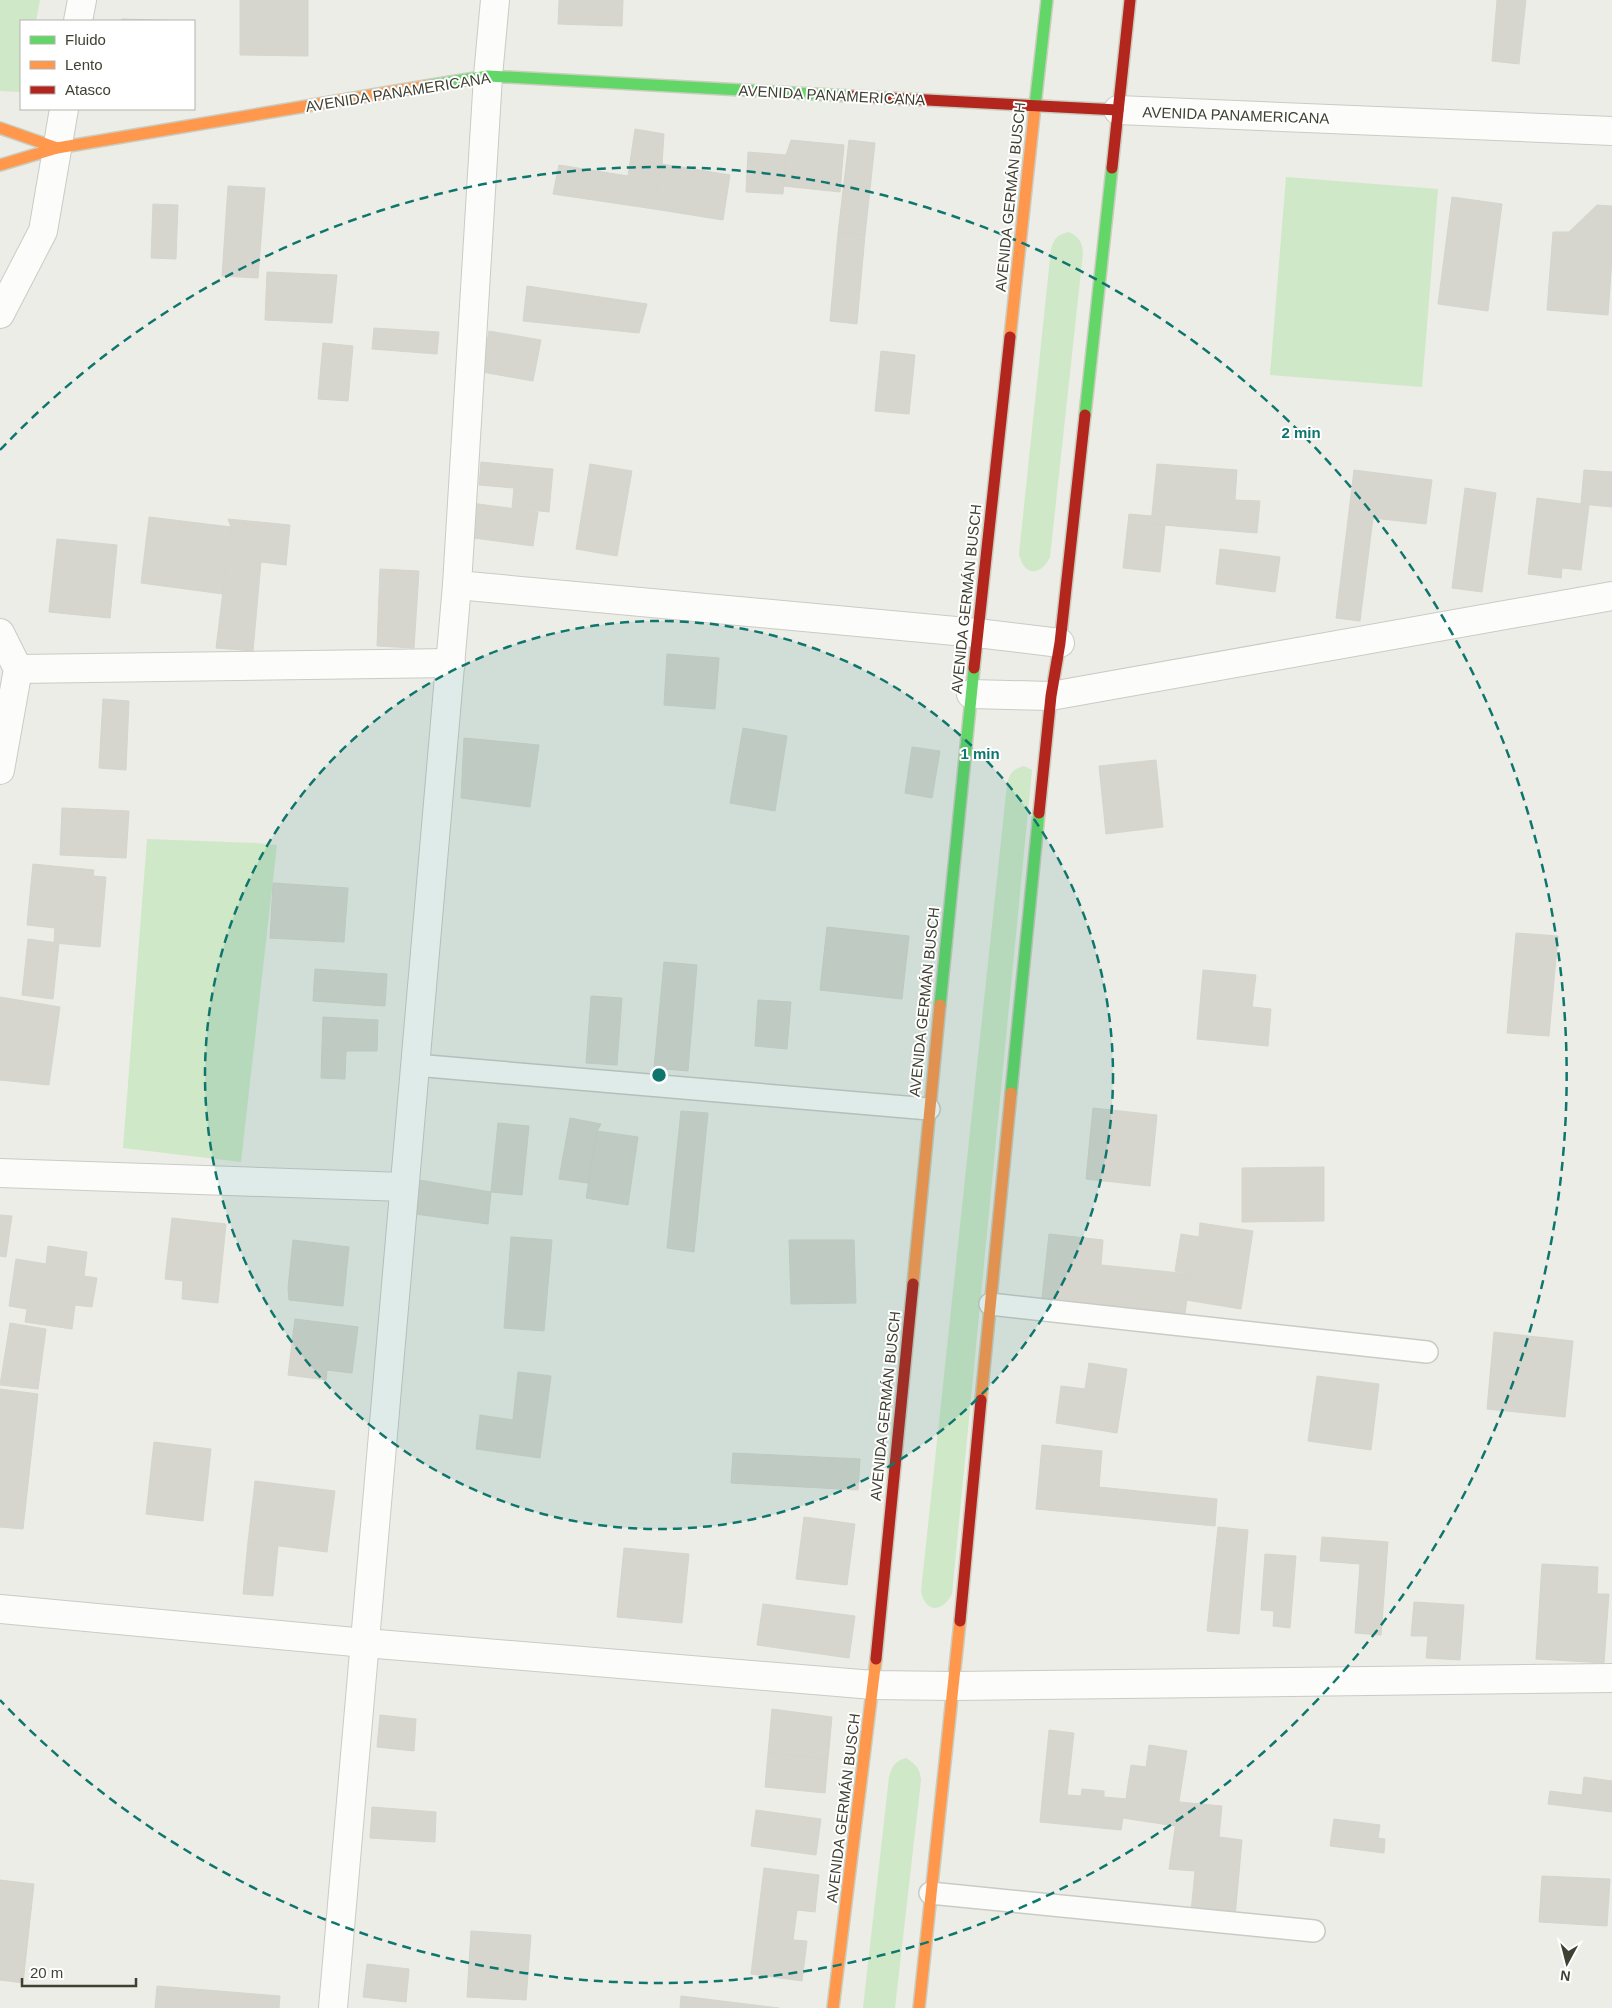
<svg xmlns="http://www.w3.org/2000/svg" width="1612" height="2008" font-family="Arial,sans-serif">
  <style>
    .green { fill: #cfe8c7 }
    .building { fill: #d6d6cf; stroke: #d4d5cc }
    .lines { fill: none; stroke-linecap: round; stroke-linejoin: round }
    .lane-casing { stroke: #cacbc4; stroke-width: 24 }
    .street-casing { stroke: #cacbc4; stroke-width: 30 }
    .fast-casing { stroke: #cbcdbf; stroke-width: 14 }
    .slow-casing { stroke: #cbcdbf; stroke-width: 14 }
    .jam-casing { stroke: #cbcdbf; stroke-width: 14 }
    .lane { stroke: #fcfcfb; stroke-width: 21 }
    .street { stroke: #fcfcfb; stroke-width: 28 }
    .fast { stroke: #63d668; stroke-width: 11 }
    .slow { stroke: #ff974d; stroke-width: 11 }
    .jam { stroke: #b3261e; stroke-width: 11 }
    .ring { fill: none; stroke: #0f766e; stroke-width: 2.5; stroke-dasharray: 9 6 }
    .labels { text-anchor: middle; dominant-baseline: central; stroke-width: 4; stroke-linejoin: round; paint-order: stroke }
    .street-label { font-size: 15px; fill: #414133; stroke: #fff }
    .centre { fill: #0f766e; stroke: #fff; stroke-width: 2.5 }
    .ring-label { font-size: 15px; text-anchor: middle; font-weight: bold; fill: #0f766e; stroke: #fff; stroke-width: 4; stroke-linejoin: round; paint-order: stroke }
  </style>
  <rect width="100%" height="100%" fill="#ecede6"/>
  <!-- green -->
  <g class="green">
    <path d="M0 0H40L36 21H21V92L0 91Z"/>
    <path d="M1286 177 1438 189 1422 387 1270 375Z"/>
    <path d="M1068 232C1078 236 1082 241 1083 253L1050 557C1041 576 1024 577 1019 554L1051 249C1054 239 1057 235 1068 232Z"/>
    <path d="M1024 766 1032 770 952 1594C942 1613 925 1613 921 1591L1007 784C1010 773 1013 769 1024 766Z"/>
    <path d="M147 839 255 843 277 845 241 1162 123 1148Z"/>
    <path d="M906 1758C916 1764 920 1769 921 1780L895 2008H863L889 1777C892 1766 895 1761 906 1758Z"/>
  </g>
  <!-- building -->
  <g class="building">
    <path d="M240 0H308V56L240 55Z"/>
    <path d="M559 0H623L622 26 558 24Z"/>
    <path d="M1497 0H1526L1519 64 1492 61Z"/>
    <path d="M122 19 185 21H122Z"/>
    <path d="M635 129 664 134 662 164 654 209 553 194 559 165 628 176Z"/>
    <path d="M791 140 844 145 840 192 783 186 786 155Z"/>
    <path d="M849 140 875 143 865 235 838 233Z"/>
    <path d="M748 152 786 155 783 194 746 192Z"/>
    <path d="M662 164 730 175 723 220 654 209Z"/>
    <path d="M228 186 265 188 258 278 222 276Z"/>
    <path d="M1452 197 1502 204 1488 311 1438 304Z"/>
    <path d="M153 204 178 205 176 259 151 258Z"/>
    <path d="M1597 205 1612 206V259L1608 315 1547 310 1553 232H1569Z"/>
    <path d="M838 233 865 235 857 324 830 321Z"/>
    <path d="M267 272 337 275 332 323 265 320Z"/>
    <path d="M527 286 647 304 639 333 523 321Z"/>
    <path d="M374 328 439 332 437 354 372 349Z"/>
    <path d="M489 331 541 340 533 381 482 372Z"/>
    <path d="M323 343 353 346 348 401 318 399Z"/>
    <path d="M881 351 915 355 909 414 875 411Z"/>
    <path d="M481 462 553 469 549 512 512 508 514 488 479 485Z"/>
    <path d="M590 464 632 471 617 556 576 549Z"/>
    <path d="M1157 464 1237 470 1235 500 1260 501 1257 533 1151 524Z"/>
    <path d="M1354 470 1432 480 1426 524 1373 518 1360 621 1336 618Z"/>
    <path d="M1584 470 1612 472V507L1581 504Z"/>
    <path d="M1465 488 1496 493 1482 592 1452 588Z"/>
    <path d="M1537 498 1589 505 1581 570 1562 568 1561 578 1528 574Z"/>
    <path d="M471 503 538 512 533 546 467 537Z"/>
    <path d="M1129 514 1152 516 1151 524 1165 525 1160 572 1123 568Z"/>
    <path d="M149 517 231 527 223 594 141 583Z"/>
    <path d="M228 519 290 525 286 565 261 562 253 651 216 648 231 527Z"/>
    <path d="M57 539 117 545 110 618 49 612Z"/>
    <path d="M1220 549 1280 557 1275 592 1216 584Z"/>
    <path d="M380 569 419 571 414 648 377 646Z"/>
    <path d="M667 654 719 658 715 709 664 705Z"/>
    <path d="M103 699 129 701 126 770 99 768Z"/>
    <path d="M743 728 787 736 775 811 730 803Z"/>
    <path d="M464 738 539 745 530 807 461 798Z"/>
    <path d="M912 747 940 751 932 798 905 793Z"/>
    <path d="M1156 760 1163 827 1106 834 1099 766Z"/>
    <path d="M62 808 129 811 126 858 60 855Z"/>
    <path d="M33 864 94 870 93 876 106 877 100 947 54 943 55 928 27 925Z"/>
    <path d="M273 883 348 888 344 942 270 938Z"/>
    <path d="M827 927 909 936 902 999 820 990Z"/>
    <path d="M1516 933 1558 936 1549 1036 1507 1033Z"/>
    <path d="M28 939 59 943 53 999 22 995Z"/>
    <path d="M664 962 697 965 688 1071 654 1068Z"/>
    <path d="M315 969 387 974 385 1006 313 1001Z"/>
    <path d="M1203 970 1256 975 1252 1007 1271 1009 1268 1046 1197 1039Z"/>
    <path d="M591 996 622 998 617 1065 586 1063Z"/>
    <path d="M0 997 60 1007 49 1085 0 1080Z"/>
    <path d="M758 1000 791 1002 787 1049 755 1046Z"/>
    <path d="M323 1017 378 1020 377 1051H346L345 1079 321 1078Z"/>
    <path d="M1093 1108 1157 1115 1150 1186 1086 1179Z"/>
    <path d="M681 1111 708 1113 694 1252 667 1248Z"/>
    <path d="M570 1118 601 1124 597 1131 588 1183 559 1179Z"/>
    <path d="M498 1123 529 1126 522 1195 491 1192Z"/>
    <path d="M597 1131 638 1137 628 1205 586 1198Z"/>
    <path d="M1324 1167V1221L1242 1222V1168Z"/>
    <path d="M419 1180 491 1192 488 1224 415 1214Z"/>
    <path d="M0 1215 12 1216 6 1257 0 1256Z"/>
    <path d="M172 1218 226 1224 218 1303 182 1299 183 1281 165 1279Z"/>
    <path d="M1200 1223 1253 1231 1241 1309 1186 1300 1190 1274 1175 1271 1181 1234 1199 1237Z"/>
    <path d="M1049 1234 1103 1240 1101 1265 1190 1274 1184 1322 1041 1307Z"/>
    <path d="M511 1237 552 1240 544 1331 504 1328Z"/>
    <path d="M293 1240 349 1247 343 1306 289 1300 288 1288Z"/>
    <path d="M789 1240H854L856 1303 791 1304Z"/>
    <path d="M48 1246 87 1252 84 1276 97 1278 92 1307 75 1305 72 1329 25 1322 27 1309 9 1306 16 1259 46 1264Z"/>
    <path d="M295 1319 358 1327 352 1373 327 1370 326 1380 288 1375Z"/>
    <path d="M10 1323 46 1329 38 1389 0 1385Z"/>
    <path d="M1494 1332 1573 1341 1565 1417 1487 1409Z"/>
    <path d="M1089 1363 1127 1369 1117 1433 1056 1423 1061 1386 1085 1389Z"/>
    <path d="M518 1372 551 1376 540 1458 476 1449 480 1415 513 1420Z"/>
    <path d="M1317 1376 1379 1384 1371 1450 1308 1441Z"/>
    <path d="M0 1389 38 1394 23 1529 0 1527Z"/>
    <path d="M154 1442 211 1449 203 1521 146 1514Z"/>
    <path d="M1042 1445 1102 1451 1099 1487 1217 1499 1215 1526 1036 1509Z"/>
    <path d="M733 1453 860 1459 858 1490 731 1483Z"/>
    <path d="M255 1481 335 1491 327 1552 248 1542Z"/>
    <path d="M804 1517 855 1524 847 1585 796 1579Z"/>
    <path d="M1218 1527 1248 1530 1239 1634 1207 1631Z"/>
    <path d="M1322 1537 1388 1542 1381 1635 1355 1633 1360 1564 1320 1561Z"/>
    <path d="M248 1542 278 1546 273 1596 243 1594Z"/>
    <path d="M624 1548 689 1554 682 1623 617 1617Z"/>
    <path d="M1265 1554 1296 1556 1290 1628 1273 1626 1274 1611 1261 1610Z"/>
    <path d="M1542 1564 1598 1567 1597 1594H1609L1604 1663 1536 1659Z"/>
    <path d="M1414 1602 1464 1605 1460 1660 1426 1658 1428 1636H1411Z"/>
    <path d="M763 1604 855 1616 849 1658 757 1645Z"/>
    <path d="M772 1709 832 1717 828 1759 768 1753Z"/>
    <path d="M380 1715 416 1719 414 1751 377 1747Z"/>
    <path d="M1049 1730 1074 1733 1067 1795 1081 1796 1082 1789 1104 1791V1797L1126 1799 1121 1830 1040 1822Z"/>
    <path d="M1149 1745 1187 1751 1175 1826 1123 1818 1131 1765 1146 1767Z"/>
    <path d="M768 1753 828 1759 825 1793 765 1787Z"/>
    <path d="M1584 1777 1612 1781V1812L1548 1804 1550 1791 1582 1795Z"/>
    <path d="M1179 1802 1222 1806 1219 1837 1242 1840 1235 1917 1191 1912 1195 1871 1169 1869Z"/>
    <path d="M372 1807 436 1812 435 1842 370 1838Z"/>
    <path d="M756 1810 821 1819 816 1855 751 1846Z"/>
    <path d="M1334 1819 1380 1825 1378 1838 1385 1839 1384 1853 1330 1846Z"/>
    <path d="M764 1868 819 1875 815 1912 797 1910 793 1940 807 1941 802 1981 751 1974Z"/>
    <path d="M1542 1876 1610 1879 1607 1926 1539 1922Z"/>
    <path d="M0 1880 34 1884 23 1983 0 1980Z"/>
    <path d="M471 1931 531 1935 526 2000 467 1997Z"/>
    <path d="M367 1964 409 1969 406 2002 363 1997Z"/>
    <path d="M157 1986 280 1996 279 2008H155Z"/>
    <path d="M681 1996 779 2008H680Z"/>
  </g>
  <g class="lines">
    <!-- lane casing -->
    <g class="lane-casing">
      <g id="lane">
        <path d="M415 1065 929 1109"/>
        <path d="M990 1304 1427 1352"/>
        <path d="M930 1893 1314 1931"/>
      </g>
    </g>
    <!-- street casing -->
    <g class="street-casing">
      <g id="street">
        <path d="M78 21 82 0"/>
        <path d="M1118 110 1612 131"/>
        <path d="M0 314 43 231 64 109"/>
        <path d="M457 585 977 633 1060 643"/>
        <path d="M0 633 18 669 0 770"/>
        <path d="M18 669 451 663"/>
        <path d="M971 694 1051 696 1612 596"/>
        <path d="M0 1173 404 1187"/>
        <path d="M0 1609 365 1643 873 1685 954 1686 1612 1678"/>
        <path d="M333 2008 457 585 488 76 495 0"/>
      </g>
    </g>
    <!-- fast casing -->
    <g class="fast-casing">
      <g id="fast">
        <path d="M426 86 488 76 850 96"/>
        <path d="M1035 106 1047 0"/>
        <path d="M1085 415 1112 168"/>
        <path d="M940 1005 974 668"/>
        <path d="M1011 1093 1039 813"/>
      </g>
    </g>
    <!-- slow casing -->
    <g class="slow-casing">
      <g id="slow">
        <path d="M0 128 57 148 0 165"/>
        <path d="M57 148 426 86"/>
        <path d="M1010 337 1035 106"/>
        <path d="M913 1284 940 1005"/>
        <path d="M981 1400 1011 1093"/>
        <path d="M833 2008 876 1659"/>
        <path d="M919 2008 960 1621"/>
      </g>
    </g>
    <!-- jam casing -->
    <g class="jam-casing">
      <g id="jam">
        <path d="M850 96 1118 110"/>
        <path d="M1112 168 1130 0"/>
        <path d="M974 668 1010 337"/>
        <path d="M1039 813 1051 696 1060 643 1085 415"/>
        <path d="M960 1621 981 1400"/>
        <path d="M876 1659 913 1284"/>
      </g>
    </g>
    <!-- lane -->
    <use href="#lane" class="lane"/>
    <!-- street -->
    <use href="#street" class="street"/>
    <!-- fast -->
    <use href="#fast" class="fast"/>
    <!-- slow -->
    <use href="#slow" class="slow"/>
    <!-- jam -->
    <use href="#jam" class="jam"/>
  </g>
  <!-- distance rings -->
  <circle cx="659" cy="1075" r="454" fill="#0f766e" fill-opacity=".12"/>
  <g class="ring">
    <circle cx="659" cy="1075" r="454"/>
    <path d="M0 450A908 908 0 1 1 0 1700"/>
  </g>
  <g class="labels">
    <!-- street labels -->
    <g class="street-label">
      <text transform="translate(398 92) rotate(-9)">AVENIDA PANAMERICANA</text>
      <text transform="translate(832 95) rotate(3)">AVENIDA PANAMERICANA</text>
      <text transform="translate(1236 115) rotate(2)">AVENIDA PANAMERICANA</text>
      <text transform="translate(1010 197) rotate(-84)">AVENIDA GERMÁN BUSCH</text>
      <text transform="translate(966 599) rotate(-84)">AVENIDA GERMÁN BUSCH</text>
      <text transform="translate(924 1002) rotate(-84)">AVENIDA GERMÁN BUSCH</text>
      <text transform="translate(885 1406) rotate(-84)">AVENIDA GERMÁN BUSCH</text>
      <text transform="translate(843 1808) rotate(-83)">AVENIDA GERMÁN BUSCH</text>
    </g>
  </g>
  <circle cx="659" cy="1075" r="8" class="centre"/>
  <g class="ring-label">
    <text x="1301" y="438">2 min</text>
    <text x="980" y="759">1 min</text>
  </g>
  <!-- legend -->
  <rect x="20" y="20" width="175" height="90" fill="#ffffff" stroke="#b3b3ad"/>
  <rect x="30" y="36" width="25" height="8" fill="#63d668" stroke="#b3b3ad"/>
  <text x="65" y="45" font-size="15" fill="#414133">Fluido</text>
  <rect x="30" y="61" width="25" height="8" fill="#ff974d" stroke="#b3b3ad"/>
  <text x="65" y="70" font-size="15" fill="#414133">Lento</text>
  <rect x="30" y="86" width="25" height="8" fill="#b3261e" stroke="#b3b3ad"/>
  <text x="65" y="95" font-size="15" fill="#414133">Atasco</text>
  <!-- north arrow -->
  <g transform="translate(1567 1963) rotate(187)" stroke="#ffffff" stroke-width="4" paint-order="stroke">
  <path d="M0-4L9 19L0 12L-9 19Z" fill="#414133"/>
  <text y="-8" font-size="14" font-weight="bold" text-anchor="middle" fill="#414133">N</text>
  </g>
  <!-- scale -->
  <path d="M22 1978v8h114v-8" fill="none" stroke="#414133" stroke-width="2.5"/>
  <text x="30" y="1978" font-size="15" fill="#414133" stroke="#ffffff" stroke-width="4" paint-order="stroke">20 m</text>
</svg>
